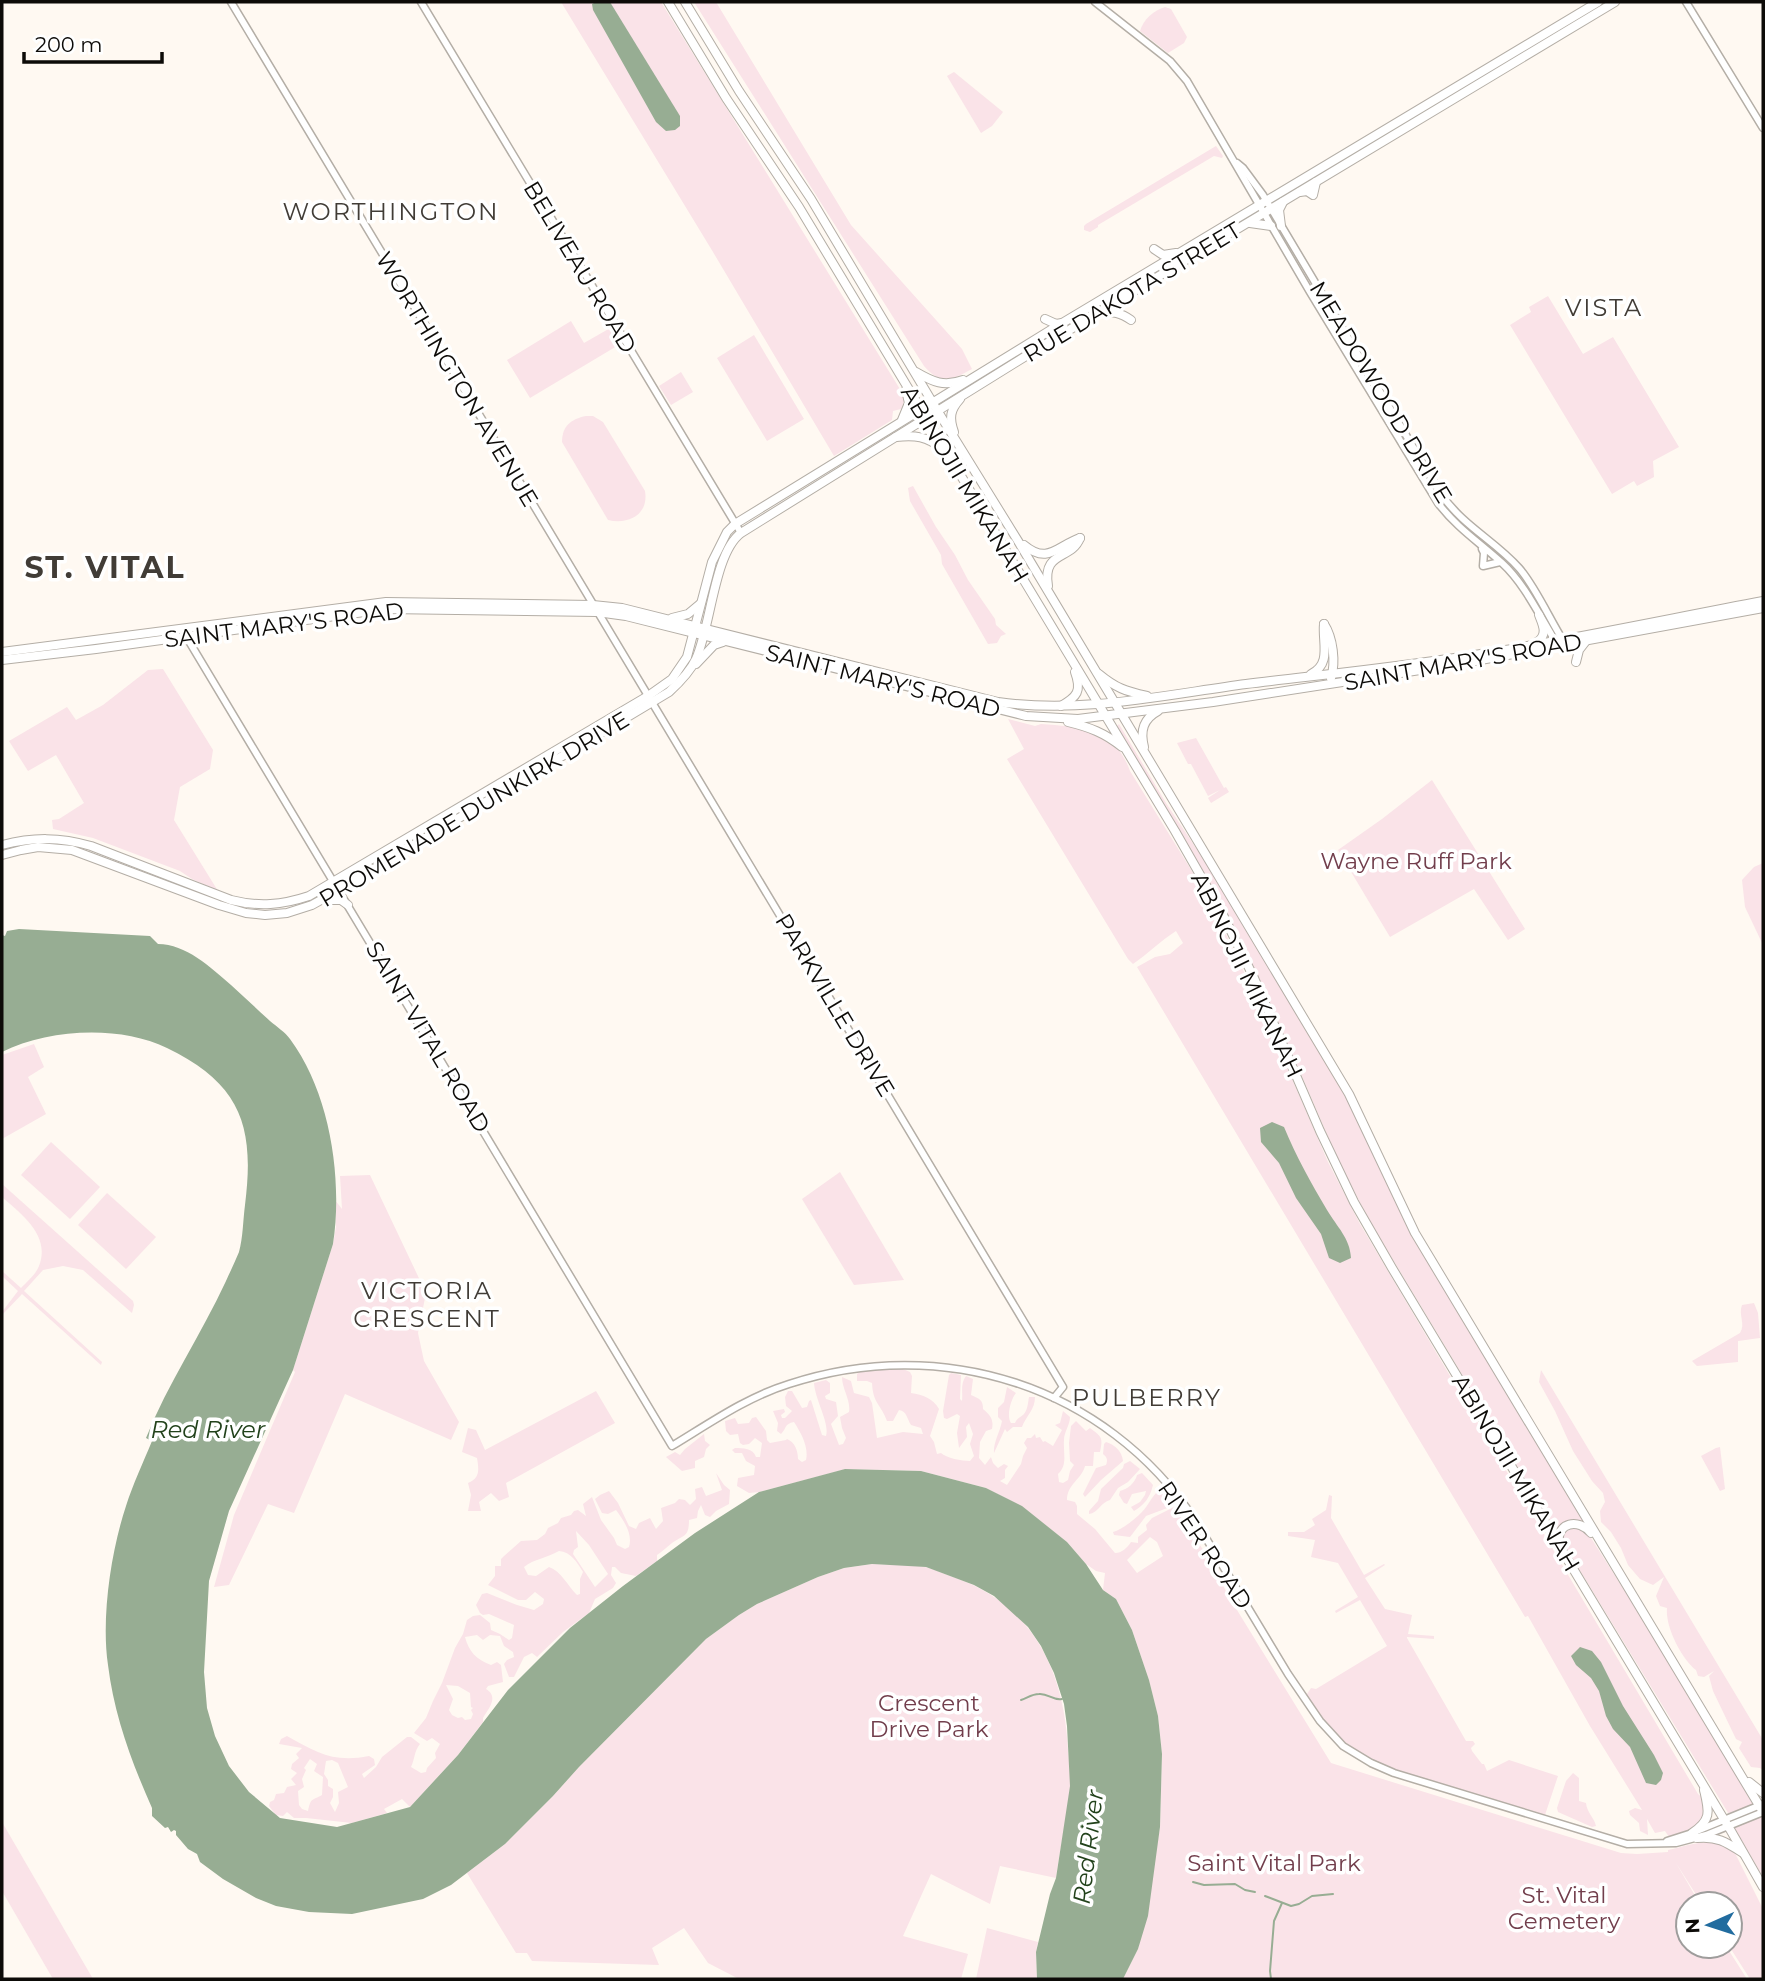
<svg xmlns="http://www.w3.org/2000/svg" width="1765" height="1981" font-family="Montserrat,sans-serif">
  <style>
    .green { fill: #fae3e8; fill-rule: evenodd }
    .water { fill: #97ad93 }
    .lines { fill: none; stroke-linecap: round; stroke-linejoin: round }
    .stream { stroke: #97ad93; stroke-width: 2 }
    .minor-casing { stroke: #b4aea6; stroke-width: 9 }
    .major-casing { stroke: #b4aea6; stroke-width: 10 }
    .minor { stroke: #fff; stroke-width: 6 }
    .major { stroke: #fff; stroke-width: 8 }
    .labels { text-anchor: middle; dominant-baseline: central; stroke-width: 7; stroke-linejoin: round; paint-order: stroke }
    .street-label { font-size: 23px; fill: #0d0b08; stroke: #fff }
    .park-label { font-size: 23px; fill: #723e4c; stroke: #fff }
    .neighbourhood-label { font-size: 24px; letter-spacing: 2px; fill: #413c36; stroke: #fff }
    .water-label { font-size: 24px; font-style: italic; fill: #22421b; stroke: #fff }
    .district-label { font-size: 30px; font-weight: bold; letter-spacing: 2px; fill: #413c36; stroke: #fff }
  </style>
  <rect width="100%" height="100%" fill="#fff9f2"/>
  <!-- green -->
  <g class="green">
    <path d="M561 2H661L903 394 904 402 901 409 893 411 892 420 834 456 713 252Z"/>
    <path d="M694 2H716L851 225 962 349 972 369C952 380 941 386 924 366Z"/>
    <path d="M1165 7 1171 9 1187 37 1184 43 1168 53 1140 31C1143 20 1154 10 1165 7Z"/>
    <path d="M954 72 1003 112 992 126 981 133 947 76Z"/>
    <path d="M1216 146 1223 156 1222 158 1214 156 1098 225V227L1090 232 1084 230V226L1086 224Z"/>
    <path d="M1548 296 1583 354 1613 337 1679 447 1653 461 1654 477 1637 486 1634 481 1612 494 1510 325 1531 312 1529 307Z"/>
    <path d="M571 321 584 343 612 327 622 343 530 398 507 360Z"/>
    <path d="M754 335 804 419 767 441 717 358Z"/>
    <path d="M681 372 693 392 671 405 659 386Z"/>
    <path d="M586 416H593L603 422 645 491C649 514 629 525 608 520L562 442C562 426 571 419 586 416Z"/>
    <path d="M913 486 936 527 955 555 968 580 995 619 996 625 1006 634 1001 636 997 643 988 644 942 564 941 555 910 501 908 488Z"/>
    <path d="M163 669 213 750 210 769 180 787 174 820 218 891 192 879 180 871 93 838 53 829 52 820 59 819 84 803 56 755 28 771 9 741 67 707 76 720 103 705 148 670Z"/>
    <path d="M1008 719 1035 726 1041 724C1081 727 1115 728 1130 771L1208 897 1205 900 1211 910 1214 909 1264 1014 1328 1162 1360 1224 1698 1794 1703 1798 1706 1814 1694 1829 1669 1837 1665 1831 1655 1833 1647 1819 1648 1835 1640 1831 1639 1823 1630 1815 1629 1811 1635 1808 1642 1810 1590 1726 1528 1616 1525 1617 1137 967 1155 957 1170 954 1183 943 1176 931C1160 941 1148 954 1133 964L1128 959 1007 759 1024 749Z"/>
    <path d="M1119 724 1166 803 1222 887 1347 1094 1391 1191 1586 1522 1585 1523C1572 1518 1565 1523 1557 1532L1369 1220 1338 1160 1276 1016 1223 907 1117 726Z"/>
    <path d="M1196 738 1224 788 1226 787 1229 792 1211 803 1208 798 1220 790 1208 796 1191 764H1188L1177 743Z"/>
    <path d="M1432 780 1525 929 1508 940 1474 889 1390 937 1338 850 1382 819Z"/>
    <path d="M1763 863V945L1745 907 1742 880 1754 867Z"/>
    <path d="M34 1044 44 1067 28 1077 46 1114 2 1139V1055Z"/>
    <path d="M51 1142 100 1187 70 1219 21 1175Z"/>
    <path d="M840 1172 904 1280 854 1285 802 1199Z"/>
    <path d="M370 1175 426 1293 418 1333 424 1361 459 1422 451 1440 345 1394 294 1513 268 1504 229 1585 214 1587 234 1515 295 1372 293 1370 333 1244 336 1227 335 1200 342 1209 340 1176Z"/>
    <path d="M2 1184 133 1301 134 1305 132 1313 83 1270 63 1266 43 1270 24 1291 102 1362 101 1365 22 1294 3 1314 2 1322V1312L18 1291 2 1276V1271L21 1288C27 1282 36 1274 39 1266 51 1235 21 1214 2 1197Z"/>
    <path d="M107 1193 156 1237 126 1269 78 1225Z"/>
    <path d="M1754 1303 1758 1313 1760 1338 1738 1341V1362L1697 1366 1692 1361 1740 1333C1746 1324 1738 1315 1742 1305Z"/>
    <path d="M882 1369H903L910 1372 912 1376 911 1393C923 1395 933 1398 939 1409L930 1436 934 1442 937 1454 941 1453C946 1458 962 1461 970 1461L974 1456 970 1444 973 1434 969 1423 966 1427 967 1437 959 1448 957 1433 960 1416 957 1414 947 1419 944 1418 943 1411 949 1375 951 1373 961 1375 960 1399 962 1401C963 1392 960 1384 966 1376L973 1379 971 1395C979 1399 983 1399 983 1409 990 1415 994 1419 992 1429L986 1431 980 1442 979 1458 985 1465 991 1457 993 1463 998 1468 1004 1464 1008 1466 1005 1470V1478L1000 1481 1007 1485 1021 1464 1023 1456 1027 1448 1024 1443 1027 1438H1031L1035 1434 1036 1438 1040 1437 1043 1442 1045 1441 1053 1446 1062 1430 1055 1425 1060 1423 1063 1411 1070 1417C1070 1425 1064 1432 1064 1440 1063 1453 1068 1465 1058 1474L1059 1482 1063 1483 1068 1480 1070 1471 1074 1465 1070 1461 1069 1443 1071 1426 1076 1421 1086 1431 1090 1428C1102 1437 1103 1437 1100 1452H1094L1093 1466H1085C1082 1479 1067 1484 1067 1500L1075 1502 1077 1506V1514L1095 1529 1115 1553C1122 1553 1127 1548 1131 1542L1138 1543V1537L1147 1530 1146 1525 1152 1518 1174 1507 1208 1557 1229 1597 1331 1763 1621 1853 1637 1854 1668 1852V1850C1691 1845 1719 1833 1736 1855L1763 1909V1979H1750L1729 1946 1730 1904H1702L1676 1863 1700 1904H1688V1946H1726L1747 1979H1123L1138 1949 1160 1828 1162 1754 1158 1716 1149 1680 1132 1630 1116 1599 1103 1590 1105 1573 1096 1571 1086 1564 1067 1542 1021 1506 986 1488 921 1471 846 1469 759 1492 749 1493 737 1486 738 1478 754 1475 755 1466 746 1461 742 1453H735L732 1450 735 1448C743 1448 753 1448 756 1457H760L762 1443 755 1438 749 1444 743 1445 740 1443 738 1434 730 1435 726 1431 725 1421 735 1418 738 1424 749 1423 752 1418 756 1417 766 1431 767 1440 770 1443 786 1440 787 1439C795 1442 798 1451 798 1459L802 1462 806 1460C809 1447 801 1433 794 1422 784 1424 787 1428 781 1434L777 1431 778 1423 773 1411 784 1409 785 1412 781 1415 782 1418H785L792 1411 786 1406 785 1397 788 1391H792L802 1408 807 1407 809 1401 811 1400 822 1435 826 1436C830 1423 815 1400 814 1383L826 1380 830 1383V1393L825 1396 826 1399 836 1402 838 1416 831 1424 839 1445 843 1444 846 1438 842 1428 840 1417 849 1412C851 1400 842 1389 842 1377L851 1381 854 1393 869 1397 872 1403 877 1438 903 1432 923 1434 921 1428 911 1425C907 1419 907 1411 899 1410L893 1421H887C881 1404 873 1404 872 1383L867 1381H857V1374L859 1372ZM1150 1537 1157 1542 1163 1556 1137 1573 1127 1560Z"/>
    <path d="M1541 1370 1763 1740V1770L1760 1768 1751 1767 1739 1748 1742 1742 1736 1739 1713 1691 1709 1676 1714 1671 1704 1677 1698 1676 1696 1670C1682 1659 1665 1627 1667 1608L1660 1606 1656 1596 1664 1577 1653 1585 1640 1579 1628 1565 1621 1548 1611 1532 1601 1522 1600 1511 1605 1502 1603 1493 1592 1481 1573 1451 1555 1411 1539 1382Z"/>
    <path d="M1007 1387 1016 1393C1011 1399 1006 1416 1011 1423H1015C1017 1418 1021 1417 1024 1414 1028 1409 1028 1402 1029 1397H1035C1035 1410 1026 1416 1022 1427H1013L1007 1432 1005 1429 994 1453C993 1443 1000 1432 1002 1421L998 1417V1408L1004 1402Z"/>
    <path d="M596 1391 615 1423 506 1483 509 1497 499 1501 491 1493 479 1502 481 1511H468L471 1495 468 1483C480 1478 479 1470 477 1458L462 1452 468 1428 476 1430 485 1450Z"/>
    <path d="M704 1434 705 1441 710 1445 706 1449 704 1457 695 1461V1468L682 1471 666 1457 675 1452 680 1455 685 1449Z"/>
    <path d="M1106 1442C1115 1445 1122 1451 1123 1461L1101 1480 1085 1497 1083 1494 1096 1468 1106 1465C1108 1460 1107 1457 1103 1454L1104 1444Z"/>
    <path d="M1720 1447 1725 1489 1720 1491 1701 1456 1716 1448Z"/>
    <path d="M1130 1461 1140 1469 1128 1482 1118 1488 1110 1500C1101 1502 1098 1513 1089 1514V1511L1098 1501 1101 1489 1123 1468 1124 1464Z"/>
    <path d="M716 1473 724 1485 730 1490 729 1504 716 1511 710 1517 705 1515 701 1505 698 1511 697 1518 689 1520C689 1538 683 1535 672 1543 667 1547 663 1551 657 1555V1561L636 1576 621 1573 615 1567H612L611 1575 616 1583 613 1588 595 1599 589 1613 563 1632 537 1657 532 1653 524 1657 514 1677H509L504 1664 507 1660 514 1657 513 1652 504 1646 500 1636 490 1635 483 1640 477 1635 465 1637C469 1652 476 1659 491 1665L497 1662 501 1665 503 1682 488 1686 486 1689C499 1697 489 1708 483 1718V1722L458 1755 410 1807 402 1799 384 1809 387 1813 352 1823 306 1818H294L287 1812 283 1816 276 1815 269 1806 270 1802 274 1800 276 1794 284 1793 287 1787 296 1785 291 1779 297 1773 291 1769 292 1764 299 1758 296 1754 302 1748 279 1744 281 1739 287 1736C317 1753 334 1763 369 1756L374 1759 375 1765 362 1774 364 1778 376 1767 382 1757 407 1737H411L420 1744C414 1751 415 1759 411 1767L421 1773 426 1772 427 1768 436 1758 435 1753 440 1744 432 1738 427 1741 414 1733 426 1718 433 1701 442 1683 455 1648 463 1634 467 1620 473 1616 480 1615 490 1623 491 1630 500 1634 509 1640 512 1638 514 1625 489 1614 483 1615 480 1613 476 1605 482 1594 487 1593 517 1605 534 1610 543 1604 544 1599 535 1592 526 1600H518L488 1585 495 1576V1566H501V1559L504 1556 521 1541 537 1540 545 1534 548 1528 558 1523 561 1518 571 1515 574 1511 578 1510 586 1516 583 1504 592 1497 601 1520 614 1538 617 1545 625 1549 629 1547C633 1534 624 1521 616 1510L608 1514 602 1513 595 1499 600 1495 609 1491 618 1503 629 1526 636 1529 639 1523 650 1518 656 1529 663 1521 661 1508 675 1503 679 1499 685 1500 690 1505 696 1499 695 1489 702 1487 706 1496 722 1490ZM576 1531 589 1545 608 1574 595 1587 573 1554 574 1550 578 1547ZM559 1551C571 1552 577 1562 583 1572L580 1579V1594L577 1595C568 1586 561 1571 549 1567L536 1576 528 1575 524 1567C534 1559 547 1558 559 1551ZM446 1685 458 1686 470 1693 471 1707 473 1708 471 1710 473 1714 471 1719 465 1720 462 1717 458 1718 452 1715 449 1710 453 1699ZM310 1759 317 1764 314 1771 323 1777 322 1795C312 1801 311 1797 308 1811L302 1809 299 1805 298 1791 304 1787 302 1779 306 1770 304 1768ZM332 1760 338 1763 348 1787 338 1792 339 1803 335 1812 330 1803 333 1797V1789L328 1786V1780L324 1774 326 1761Z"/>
    <path d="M1142 1473 1153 1485C1150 1498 1144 1505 1134 1511L1131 1507 1140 1502 1145 1495 1146 1491 1132 1494 1127 1504 1124 1503 1119 1495 1120 1491C1128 1489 1135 1483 1137 1475Z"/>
    <path d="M1160 1490 1170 1502V1507L1146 1516 1130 1537 1114 1535 1113 1532C1123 1529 1134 1520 1142 1512 1149 1505 1152 1495 1160 1490Z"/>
    <path d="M1329 1495 1332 1496 1331 1518 1364 1575 1384 1564 1385 1565 1365 1578 1385 1609 1412 1615 1408 1634 1434 1636V1639L1407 1637V1638L1466 1741H1473L1475 1744 1471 1748 1472 1751 1482 1764H1484L1487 1771 1509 1760 1558 1776 1545 1815 1401 1772 1371 1760 1348 1746 1321 1720 1305 1697 1311 1688 1316 1689 1387 1646 1360 1600 1336 1613 1335 1611 1358 1597 1338 1563 1311 1557 1315 1540 1288 1536V1532H1304L1315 1525 1312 1519 1326 1510Z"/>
    <path d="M1575 1527 1586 1530 1690 1694 1755 1804 1730 1816 1565 1546 1564 1536 1566 1532Z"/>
    <path d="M872 1564C889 1565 908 1564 925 1567 935 1569 946 1575 956 1578 1034 1606 1064 1671 1068 1750 1069 1762 1071 1776 1070 1788 1067 1818 1060 1848 1056 1878L1000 1866 990 1904 931 1874 903 1936 968 1954 961 1979H739L708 1963 684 1928 652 1948 659 1965 532 1961 527 1953H516L467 1873 505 1844 553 1796 579 1767 706 1639 739 1615 757 1604 818 1577 844 1568Z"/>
    <path d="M1573 1773 1579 1778V1801L1586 1803C1587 1813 1594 1817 1596 1826L1592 1827 1558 1812 1557 1808 1566 1781Z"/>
    <path d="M1761 1815 1763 1820V1877L1734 1827Z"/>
    <path d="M2 1822 93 1979H53L2 1891Z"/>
    <path d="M987 1928 1038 1942 1036 1952 1037 1979H976Z"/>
  </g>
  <!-- water -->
  <g class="water">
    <path d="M596 2H610L680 116V126L675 130 666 131 656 122 593 10 592 4Z"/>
    <path d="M19 929 150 936 158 944C186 944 210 967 231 985 244 997 257 1009 270 1021 277 1027 285 1032 290 1039 330 1093 343 1178 333 1244L293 1370 229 1511 209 1581 204 1672 207 1708 215 1736 229 1766 249 1792 280 1818 337 1827 410 1807 458 1755 508 1690 570 1628 623 1586 695 1533 759 1492 845 1469 921 1471 986 1488 1022 1506 1067 1542 1086 1564 1103 1590 1116 1599 1132 1630 1149 1680 1158 1716 1162 1754 1160 1827 1148 1916 1138 1949 1123 1979H1037L1036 1952 1050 1894 1056 1878 1070 1786 1067 1726 1064 1704 1054 1673 1041 1646 1028 1627 994 1596 974 1585 926 1567 872 1564 844 1568 818 1577 757 1604 739 1615 706 1639 579 1767 553 1796 505 1844 451 1885 423 1899 352 1914 309 1912 276 1906 256 1898 223 1879 200 1862 197 1854 188 1849 176 1835V1831L174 1830 171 1832 168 1827 165 1828 152 1816V1808C132 1763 114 1715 108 1665 101 1618 111 1551 126 1506 133 1484 143 1463 152 1441L146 1438C168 1383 201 1335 226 1281 230 1272 235 1262 239 1252 243 1238 243 1220 245 1205 255 1126 241 1084 167 1048 119 1025 49 1029 2 1052V935L5 936 7 931Z"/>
    <path d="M1272 1122 1284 1127C1296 1156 1311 1183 1327 1210 1337 1227 1350 1238 1351 1258L1340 1263 1329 1258 1321 1234 1296 1198 1279 1163 1261 1142 1260 1128Z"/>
    <path d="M1580 1647 1592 1651 1601 1662 1623 1706 1654 1755 1663 1773 1661 1780 1656 1785 1646 1783 1630 1747 1613 1729 1606 1716 1599 1691 1591 1678 1576 1665 1571 1656Z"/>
  </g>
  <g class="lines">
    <!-- stream -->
    <g class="stream">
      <path d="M1021 1700C1027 1698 1032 1694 1039 1694 1048 1693 1053 1701 1062 1699"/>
      <path d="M1193 1882 1204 1885 1235 1884 1245 1890 1255 1892"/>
      <path d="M1265 1896 1291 1906 1299 1904 1312 1896 1333 1894"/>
      <path d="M1271 1979 1270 1971 1274 1921 1282 1903"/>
    </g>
    <!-- minor casing -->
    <g class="minor-casing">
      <g id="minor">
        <path d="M231 2C508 464 787 924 1063 1387L1054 1398"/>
        <path d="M421 2 741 533"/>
        <path d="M1095 2 1170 61 1187 81 1310 292 1438 503C1457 528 1479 542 1502 563 1525 584 1540 617 1557 644"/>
        <path d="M1686 2 1763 128"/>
        <path d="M1237 163 1243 168 1263 195 1441 494C1464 527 1494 540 1519 568 1535 586 1550 620 1564 642"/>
        <path d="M1482 549 1484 553 1483 566 1500 562"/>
        <path d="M188 633 190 643 672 1446C710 1423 747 1397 789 1384 941 1334 1105 1385 1195 1520L1288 1674 1320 1721 1343 1746 1371 1763 1394 1773 1627 1844 1676 1843 1706 1835 1763 1812"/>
        <path d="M1667 1841 1692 1833 1763 1804"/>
      </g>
    </g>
    <!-- major casing -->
    <g class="major-casing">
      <g id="major">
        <path d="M668 2 726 98 799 207 1175 831 1223 915 1254 978 1320 1131 1354 1202 1392 1268 1731 1831 1763 1887"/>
        <path d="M685 2 739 91 811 199 937 410 1018 541 1349 1094 1415 1233 1763 1812"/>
        <path d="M1300 192 1307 191 1313 195 1316 182"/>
        <path d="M1250 223 1271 226"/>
        <path d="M1281 226 1279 210 1283 202"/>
        <path d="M1154 249 1163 255 1176 253"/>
        <path d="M1102 313C1113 311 1121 313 1131 320"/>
        <path d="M1045 319 1056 324 1062 323"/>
        <path d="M916 372C933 382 944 387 963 380"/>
        <path d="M902 420 909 403 906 390"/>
        <path d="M954 432C949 418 950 410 960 399"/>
        <path d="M896 437C915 435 927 436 942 449"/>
        <path d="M1024 545C1048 565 1057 546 1080 538"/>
        <path d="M1048 586C1042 550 1071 561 1080 538"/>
        <path d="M672 618 688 614 700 604"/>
        <path d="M1324 624C1333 638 1336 662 1331 678"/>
        <path d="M1537 642C1548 635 1543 625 1539 615"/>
        <path d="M2 652 386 602 593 605 622 608 998 702C1081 714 1164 695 1246 684 1328 674 1411 666 1493 652 1583 637 1673 618 1763 601"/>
        <path d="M2 660 96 649 386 609 597 612 626 616 1026 716 1078 719 1213 702 1459 664 1763 608"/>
        <path d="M1576 662 1579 650 1586 641"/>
        <path d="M696 664 714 645 723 642"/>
        <path d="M1099 674C1116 688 1125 691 1147 696"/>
        <path d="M1311 674C1332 664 1322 642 1324 624"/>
        <path d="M1061 706C1077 697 1082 691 1075 672"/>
        <path d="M1068 722C1089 727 1105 733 1122 747"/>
        <path d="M1144 747C1140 731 1143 719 1158 711"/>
        <path d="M2 845C33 837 60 837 91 846L231 900C259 907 282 905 309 896L648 696 672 679 687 657 712 562 727 532 735 524 1054 328 1598 2"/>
        <path d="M2 855 21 850 38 847 72 850 219 905 246 913 265 915 287 913 312 905 339 890 669 692C680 682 690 672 696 659 711 626 714 553 741 533L1026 356 1615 2"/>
        <path d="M327 900H341L348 905"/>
        <path d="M1559 1544C1556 1522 1579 1518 1591 1533"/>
        <path d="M1749 1782 1763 1793"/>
        <path d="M1692 1833C1712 1820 1709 1811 1704 1790"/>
        <path d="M1697 1838C1717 1836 1726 1842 1743 1853"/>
      </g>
    </g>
    <!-- minor -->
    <use href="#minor" class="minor"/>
    <!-- major -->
    <use href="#major" class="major"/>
  </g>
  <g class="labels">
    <!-- street labels -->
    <g class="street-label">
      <text transform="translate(580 267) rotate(59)">BELIVEAU ROAD</text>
      <text transform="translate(1132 292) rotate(-31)">RUE DAKOTA STREET</text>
      <text transform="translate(457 379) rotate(59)">WORTHINGTON AVENUE</text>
      <text transform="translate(1381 392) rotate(59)">MEADOWOOD DRIVE</text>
      <text transform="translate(965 484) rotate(59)">ABINOJII MIKANAH</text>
      <text transform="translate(284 625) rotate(-7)">SAINT MARY'S ROAD</text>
      <text transform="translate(1463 662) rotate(-10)">SAINT MARY'S ROAD</text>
      <text transform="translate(883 681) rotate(14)">SAINT MARY'S ROAD</text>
      <text transform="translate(474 809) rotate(-31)">PROMENADE DUNKIRK DRIVE</text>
      <text transform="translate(1247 975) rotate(64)">ABINOJII MIKANAH</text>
      <text transform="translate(835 1005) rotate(59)">PARKVILLE DRIVE</text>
      <text transform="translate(428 1037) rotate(59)">SAINT VITAL ROAD</text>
      <text transform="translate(1516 1473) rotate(59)">ABINOJII MIKANAH</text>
      <text transform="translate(1205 1545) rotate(56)">RIVER ROAD</text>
    </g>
    <!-- park labels -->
    <g class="park-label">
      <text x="1416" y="861">Wayne Ruff Park</text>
      <text x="929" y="1703">Crescent<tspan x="929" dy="26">Drive Park</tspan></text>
      <text x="1274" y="1863">Saint Vital Park</text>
      <text x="1564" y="1895">St. Vital<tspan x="1564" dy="26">Cemetery</tspan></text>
    </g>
    <!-- neighbourhood labels -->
    <g class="neighbourhood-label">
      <text x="391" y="211">WORTHINGTON</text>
      <text x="1604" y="307">VISTA</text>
      <text x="427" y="1290">VICTORIA<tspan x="427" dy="28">CRESCENT</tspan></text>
      <text x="1147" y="1397">PULBERRY</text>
    </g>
    <!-- water labels -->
    <g class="water-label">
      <text x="208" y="1429">Red River</text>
      <text transform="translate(1088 1847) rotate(-83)">Red River</text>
    </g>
    <!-- district labels -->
    <g class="district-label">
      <text x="105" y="567">ST. VITAL</text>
    </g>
  </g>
  <!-- border -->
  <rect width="1765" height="1981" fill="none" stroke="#0d0b08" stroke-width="7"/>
  <!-- north arrow -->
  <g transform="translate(1709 1925) rotate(267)"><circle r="33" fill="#ffffff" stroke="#9e9d9c" stroke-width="2"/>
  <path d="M0-5L12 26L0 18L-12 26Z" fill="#216c9f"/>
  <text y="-10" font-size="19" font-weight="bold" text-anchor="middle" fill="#0d0b08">N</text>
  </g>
  <!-- scale -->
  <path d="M24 52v10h138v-10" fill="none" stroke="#0d0b08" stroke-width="3.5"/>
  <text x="35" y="52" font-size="21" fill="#0d0b08" stroke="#ffffff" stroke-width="5" paint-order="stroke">200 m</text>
</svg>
